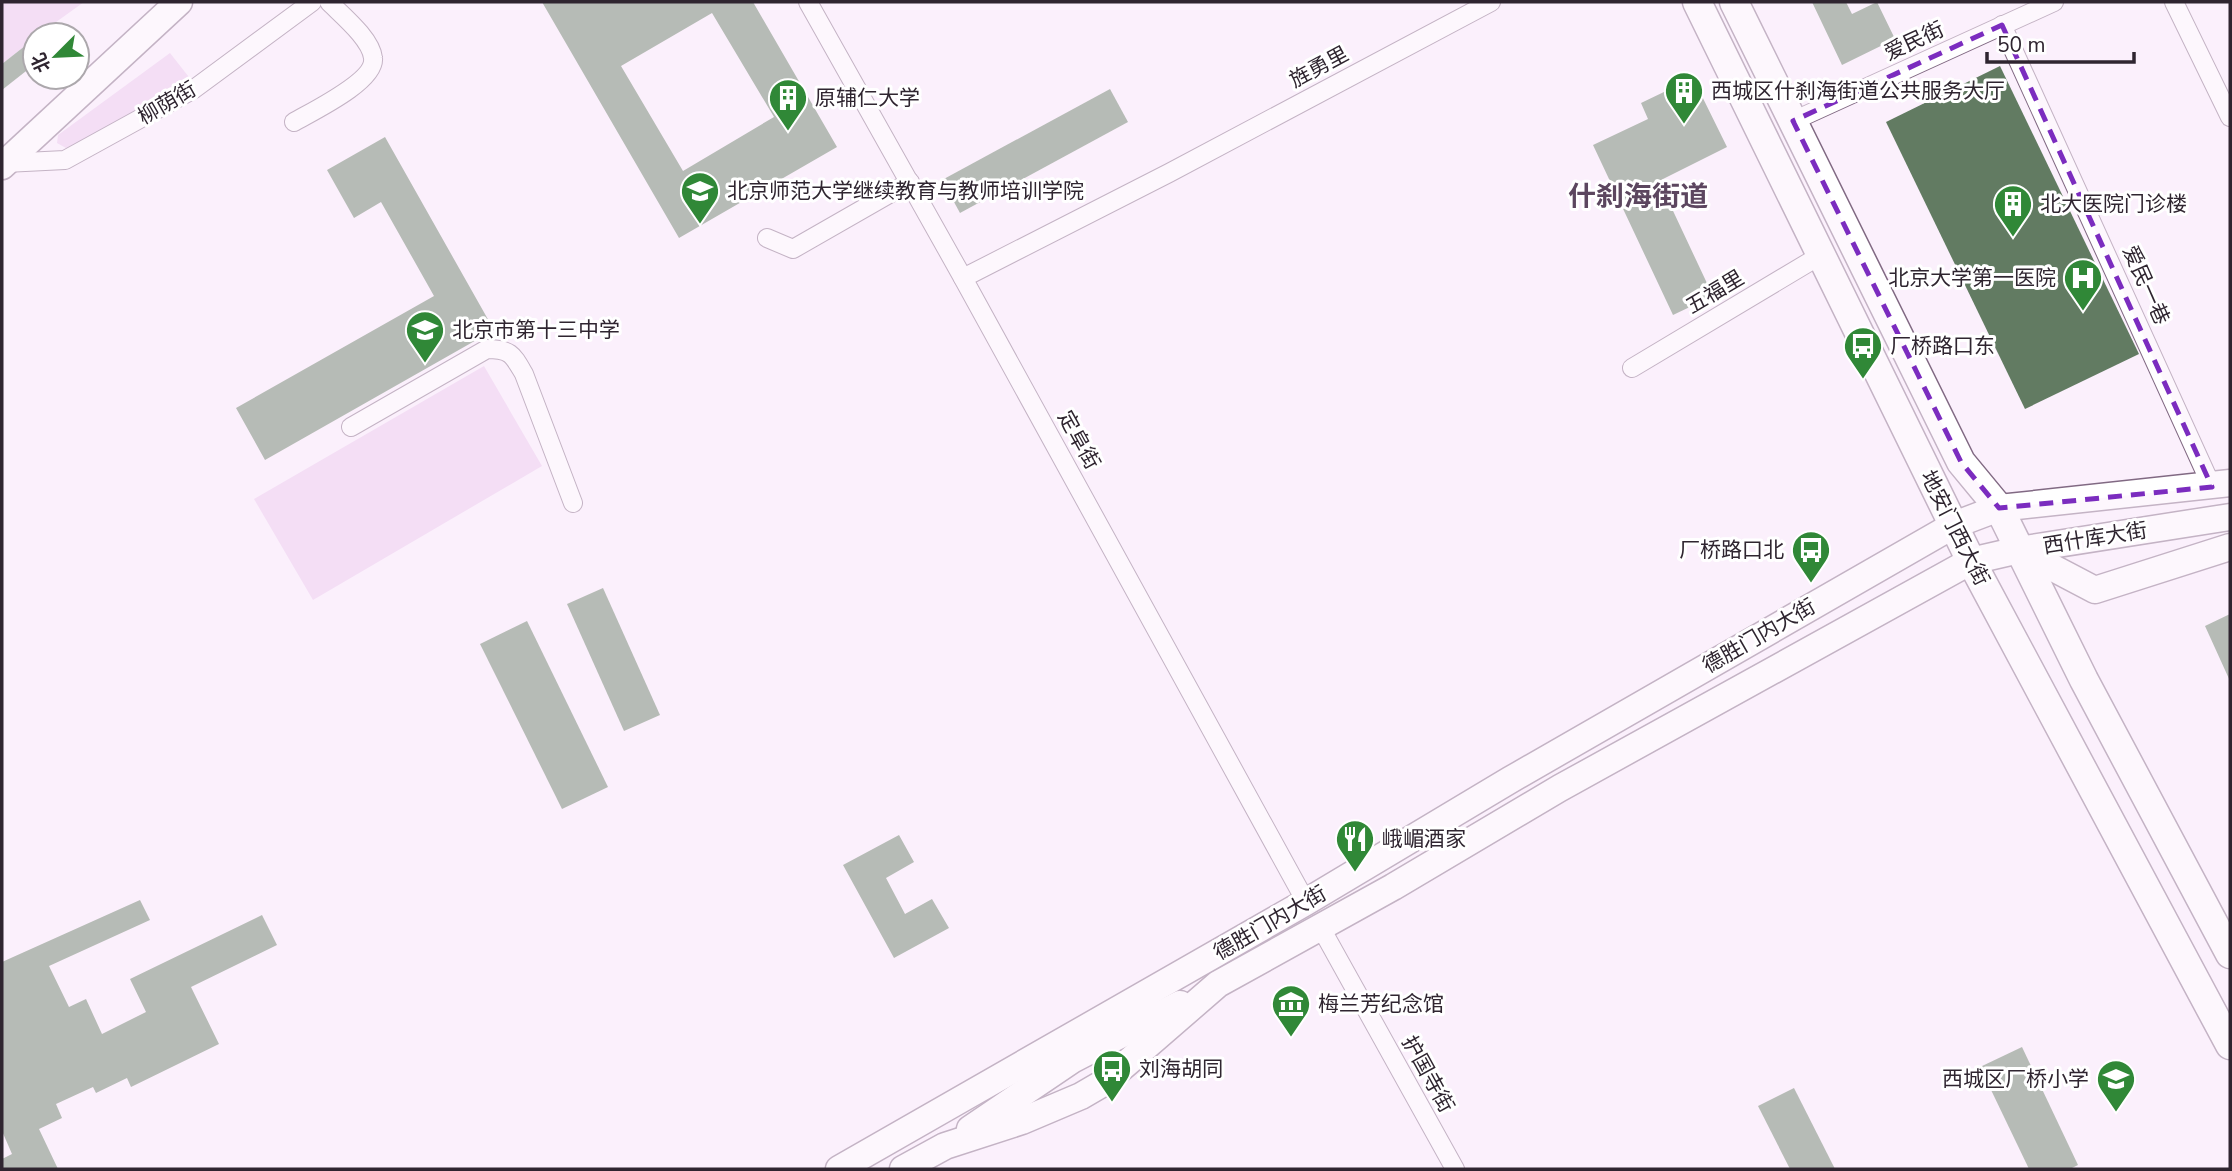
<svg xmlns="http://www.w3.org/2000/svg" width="2232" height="1171" font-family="'Nunito Sans','Noto Sans SC',sans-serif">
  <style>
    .green { fill: #eac8ee }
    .building { fill: #627b62; fill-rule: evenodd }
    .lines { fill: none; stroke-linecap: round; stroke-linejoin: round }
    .street-casing { stroke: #816983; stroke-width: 20 }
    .secondary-casing { stroke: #816983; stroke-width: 29 }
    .primary-casing { stroke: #816983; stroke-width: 31 }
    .street { stroke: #fff; stroke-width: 18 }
    .secondary { stroke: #fff; stroke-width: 26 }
    .primary { stroke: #fff; stroke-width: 28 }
    .marked { fill: none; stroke: #7b2cbf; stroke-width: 5; stroke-dasharray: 14 9; stroke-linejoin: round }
    .labels { text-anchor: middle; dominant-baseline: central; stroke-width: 6; stroke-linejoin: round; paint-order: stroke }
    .street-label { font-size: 21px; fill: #2f2530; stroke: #fff }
    .poi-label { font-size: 21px; fill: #2f2530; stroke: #fff; text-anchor: start }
    .district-label { font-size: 28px; font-weight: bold; fill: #5c465f; stroke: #fff }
  </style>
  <rect width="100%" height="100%" fill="#fbf0fc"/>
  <!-- green -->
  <g class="green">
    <path d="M2 2H84L38 35H35V38L2 64Z"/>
    <path d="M170 53 192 81 87 143 66 148 57 143 58 135Z"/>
    <path d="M484 366 542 466 313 600 254 499Z"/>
  </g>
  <!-- building -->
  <g class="building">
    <path d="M542 2H753L837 147 679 238ZM712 13 774 117 683 171 621 66Z"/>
    <path d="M1812 2H1846L1852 14 1877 2 1895 39 1842 65Z"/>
    <path d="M35 38V64L2 90V64Z"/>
    <path d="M2000 66 2139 354 2025 409 1886 122Z"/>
    <path d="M1693 78 1727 147 1659 181 1713 296 1673 315 1593 145 1648 119 1641 103Z"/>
    <path d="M1110 89 1128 122 960 213 942 180Z"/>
    <path d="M385 137 494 330 265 460 236 408 434 296 381 202 354 218 327 170Z"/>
    <path d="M603 588 660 715 624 731 567 604Z"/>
    <path d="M2230 614V681L2205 626Z"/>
    <path d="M527 621 608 787 562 809 480 644Z"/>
    <path d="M899 835 914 862 886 878 905 914 932 899 949 928 894 958 843 865Z"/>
    <path d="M140 900 150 920 49 966 69 1007 86 999 102 1034 146 1012 130 979 262 915 277 945 191 987 219 1044 131 1087 127 1078 96 1093 93 1087 56 1104 62 1118 39 1129 58 1169H2V1159L12 1154 2 1131V962Z"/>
    <path d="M2022 1047 2078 1165 2070 1169H2029L1980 1067Z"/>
    <path d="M1794 1088 1835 1169H1790L1758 1106Z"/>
  </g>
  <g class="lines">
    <!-- street casing -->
    <g class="street-casing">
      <g id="street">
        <path d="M808 2 963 278 1306 902"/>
        <path d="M2174 2 2230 117"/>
        <path d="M2002 25 2212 487"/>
        <path d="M1793 121 2054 2"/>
        <path d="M294 122C313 111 376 81 373 58 371 39 343 16 329 2"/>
        <path d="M5 163 65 160 194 89 312 2"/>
        <path d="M767 238 793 249 910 182"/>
        <path d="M963 278 1169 173 1491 2"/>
        <path d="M1632 368 1821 255"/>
        <path d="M351 427 487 349C511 349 513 355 524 374L573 503"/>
        <path d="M1321 928 1455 1169"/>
      </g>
    </g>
    <!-- secondary casing -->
    <g class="secondary-casing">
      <g id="secondary">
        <path d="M2 166 179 2"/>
        <path d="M2019 550 2095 590 2230 547"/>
        <path d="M970 1129 1072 1060 1180 1004"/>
        <path d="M839 1169 1306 902 1510 780 1954 525 1999 508 2230 483"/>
        <path d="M903 1169 945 1146 1022 1121 1081 1096 1105 1082 1218 984 1393 887 1560 788 1971 561 2019 550 2230 517"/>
      </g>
    </g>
    <!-- primary casing -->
    <g class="primary-casing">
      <g id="primary">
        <path d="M1697 2 1971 561 2230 1045"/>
        <path d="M1734 2 1961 462 1999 508 2084 680 2230 954"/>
      </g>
    </g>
    <!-- street -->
    <use href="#street" class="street"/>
    <!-- secondary -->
    <use href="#secondary" class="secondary"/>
    <!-- primary -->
    <use href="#primary" class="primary"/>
  </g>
  <!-- marked area -->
  <path d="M0 0H2232V1171H0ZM2002 25 2212 487 1999 508 1961 462 1793 121Z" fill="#fbf0fc" fill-opacity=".55" fill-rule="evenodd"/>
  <path class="marked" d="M2002 25 2212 487 1999 508 1961 462 1793 121Z"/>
  <!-- icons -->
  <defs>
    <g id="building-pin" transform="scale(2.0125)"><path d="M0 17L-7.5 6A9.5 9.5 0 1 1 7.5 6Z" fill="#308837" stroke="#fff"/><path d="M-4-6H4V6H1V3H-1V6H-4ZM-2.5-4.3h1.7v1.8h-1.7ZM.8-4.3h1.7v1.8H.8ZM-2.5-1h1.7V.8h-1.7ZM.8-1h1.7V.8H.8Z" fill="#fff"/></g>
    <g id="university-pin" transform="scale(2.0125)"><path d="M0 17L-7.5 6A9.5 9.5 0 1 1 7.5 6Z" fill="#308837" stroke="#fff"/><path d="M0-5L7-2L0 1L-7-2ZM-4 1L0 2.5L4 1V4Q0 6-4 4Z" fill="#fff"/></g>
    <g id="hospital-pin" transform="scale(2.0125)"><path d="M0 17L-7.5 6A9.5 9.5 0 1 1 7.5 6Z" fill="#308837" stroke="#fff"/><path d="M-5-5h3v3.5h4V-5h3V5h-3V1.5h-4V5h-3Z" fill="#fff"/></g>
    <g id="school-pin" transform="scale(2.0125)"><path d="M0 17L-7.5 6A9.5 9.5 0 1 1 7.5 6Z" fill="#308837" stroke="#fff"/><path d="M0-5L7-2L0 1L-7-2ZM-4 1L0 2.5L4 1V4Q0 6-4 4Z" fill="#fff"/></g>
    <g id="bus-pin" transform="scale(2.0125)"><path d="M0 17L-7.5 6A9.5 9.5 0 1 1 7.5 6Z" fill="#308837" stroke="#fff"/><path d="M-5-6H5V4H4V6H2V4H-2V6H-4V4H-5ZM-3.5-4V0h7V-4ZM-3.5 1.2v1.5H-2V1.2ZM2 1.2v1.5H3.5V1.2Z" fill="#fff"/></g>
    <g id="restaurant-pin" transform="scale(2.0125)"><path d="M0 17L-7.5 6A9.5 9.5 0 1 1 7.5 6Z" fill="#308837" stroke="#fff"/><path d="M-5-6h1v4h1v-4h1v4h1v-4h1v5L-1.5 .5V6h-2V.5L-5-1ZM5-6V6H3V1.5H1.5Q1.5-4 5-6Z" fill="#fff"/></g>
    <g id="museum-pin" transform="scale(2.0125)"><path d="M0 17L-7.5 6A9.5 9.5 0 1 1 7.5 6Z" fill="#308837" stroke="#fff"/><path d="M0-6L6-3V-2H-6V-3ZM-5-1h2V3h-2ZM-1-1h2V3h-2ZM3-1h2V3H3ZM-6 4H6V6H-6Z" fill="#fff"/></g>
  </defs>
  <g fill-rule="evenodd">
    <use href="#building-pin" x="1684" y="91"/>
    <use href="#building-pin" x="788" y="98"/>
    <use href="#university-pin" x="700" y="191"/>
    <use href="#building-pin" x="2013" y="204"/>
    <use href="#hospital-pin" x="2083" y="278"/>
    <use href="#school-pin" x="425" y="330"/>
    <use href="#bus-pin" x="1863" y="346"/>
    <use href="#bus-pin" x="1811" y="550"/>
    <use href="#restaurant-pin" x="1355" y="839"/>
    <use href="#museum-pin" x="1291" y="1004"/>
    <use href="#bus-pin" x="1112" y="1069"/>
    <use href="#school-pin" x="2116" y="1079"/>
  </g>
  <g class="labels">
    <!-- street labels -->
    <g class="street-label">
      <text transform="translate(1914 41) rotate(-25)">爱民街</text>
      <text transform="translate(1319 67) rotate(-28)">旌勇里</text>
      <text transform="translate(167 103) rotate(-30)">柳荫街</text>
      <text transform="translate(2146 285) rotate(66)">爱民一巷</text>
      <text transform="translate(1715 292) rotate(-31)">五福里</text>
      <text transform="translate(1079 440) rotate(61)">定阜街</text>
      <text transform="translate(1955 528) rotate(63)">地安门西大街</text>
      <text transform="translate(2095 538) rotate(-9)">西什库大街</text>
      <text transform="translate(1759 636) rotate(-30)">德胜门内大街</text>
      <text transform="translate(1270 923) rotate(-30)">德胜门内大街</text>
      <text transform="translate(1428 1074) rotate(61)">护国寺街</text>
    </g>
    <!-- poi labels -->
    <g class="poi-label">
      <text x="1711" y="91">西城区什刹海街道公共服务大厅</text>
      <text x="815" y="98">原辅仁大学</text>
      <text x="727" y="191">北京师范大学继续教育与教师培训学院</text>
      <text x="2040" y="204">北大医院门诊楼</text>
      <text x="2056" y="278" text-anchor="end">北京大学第一医院</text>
      <text x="452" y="330">北京市第十三中学</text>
      <text x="1890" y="346">厂桥路口东</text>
      <text x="1784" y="550" text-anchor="end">厂桥路口北</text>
      <text x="1382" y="839">峨嵋酒家</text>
      <text x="1318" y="1004">梅兰芳纪念馆</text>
      <text x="1139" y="1069">刘海胡同</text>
      <text x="2089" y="1079" text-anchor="end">西城区厂桥小学</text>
    </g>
    <!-- district labels -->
    <g class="district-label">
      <text x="1638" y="197">什刹海街道</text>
    </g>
  </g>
  <!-- border -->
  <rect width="2232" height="1171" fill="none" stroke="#2f2530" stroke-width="7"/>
  <!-- north arrow -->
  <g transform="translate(56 56) rotate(246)"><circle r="33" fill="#ffffff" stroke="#aca8ac" stroke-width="2"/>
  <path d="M0-5L12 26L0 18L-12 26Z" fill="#308837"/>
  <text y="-10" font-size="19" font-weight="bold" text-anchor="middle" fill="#2f2530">北</text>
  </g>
  <!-- scale -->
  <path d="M1987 52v10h147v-10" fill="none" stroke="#2f2530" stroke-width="3.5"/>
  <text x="1997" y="52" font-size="21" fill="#2f2530" stroke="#ffffff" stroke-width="5" paint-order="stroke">50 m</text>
</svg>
